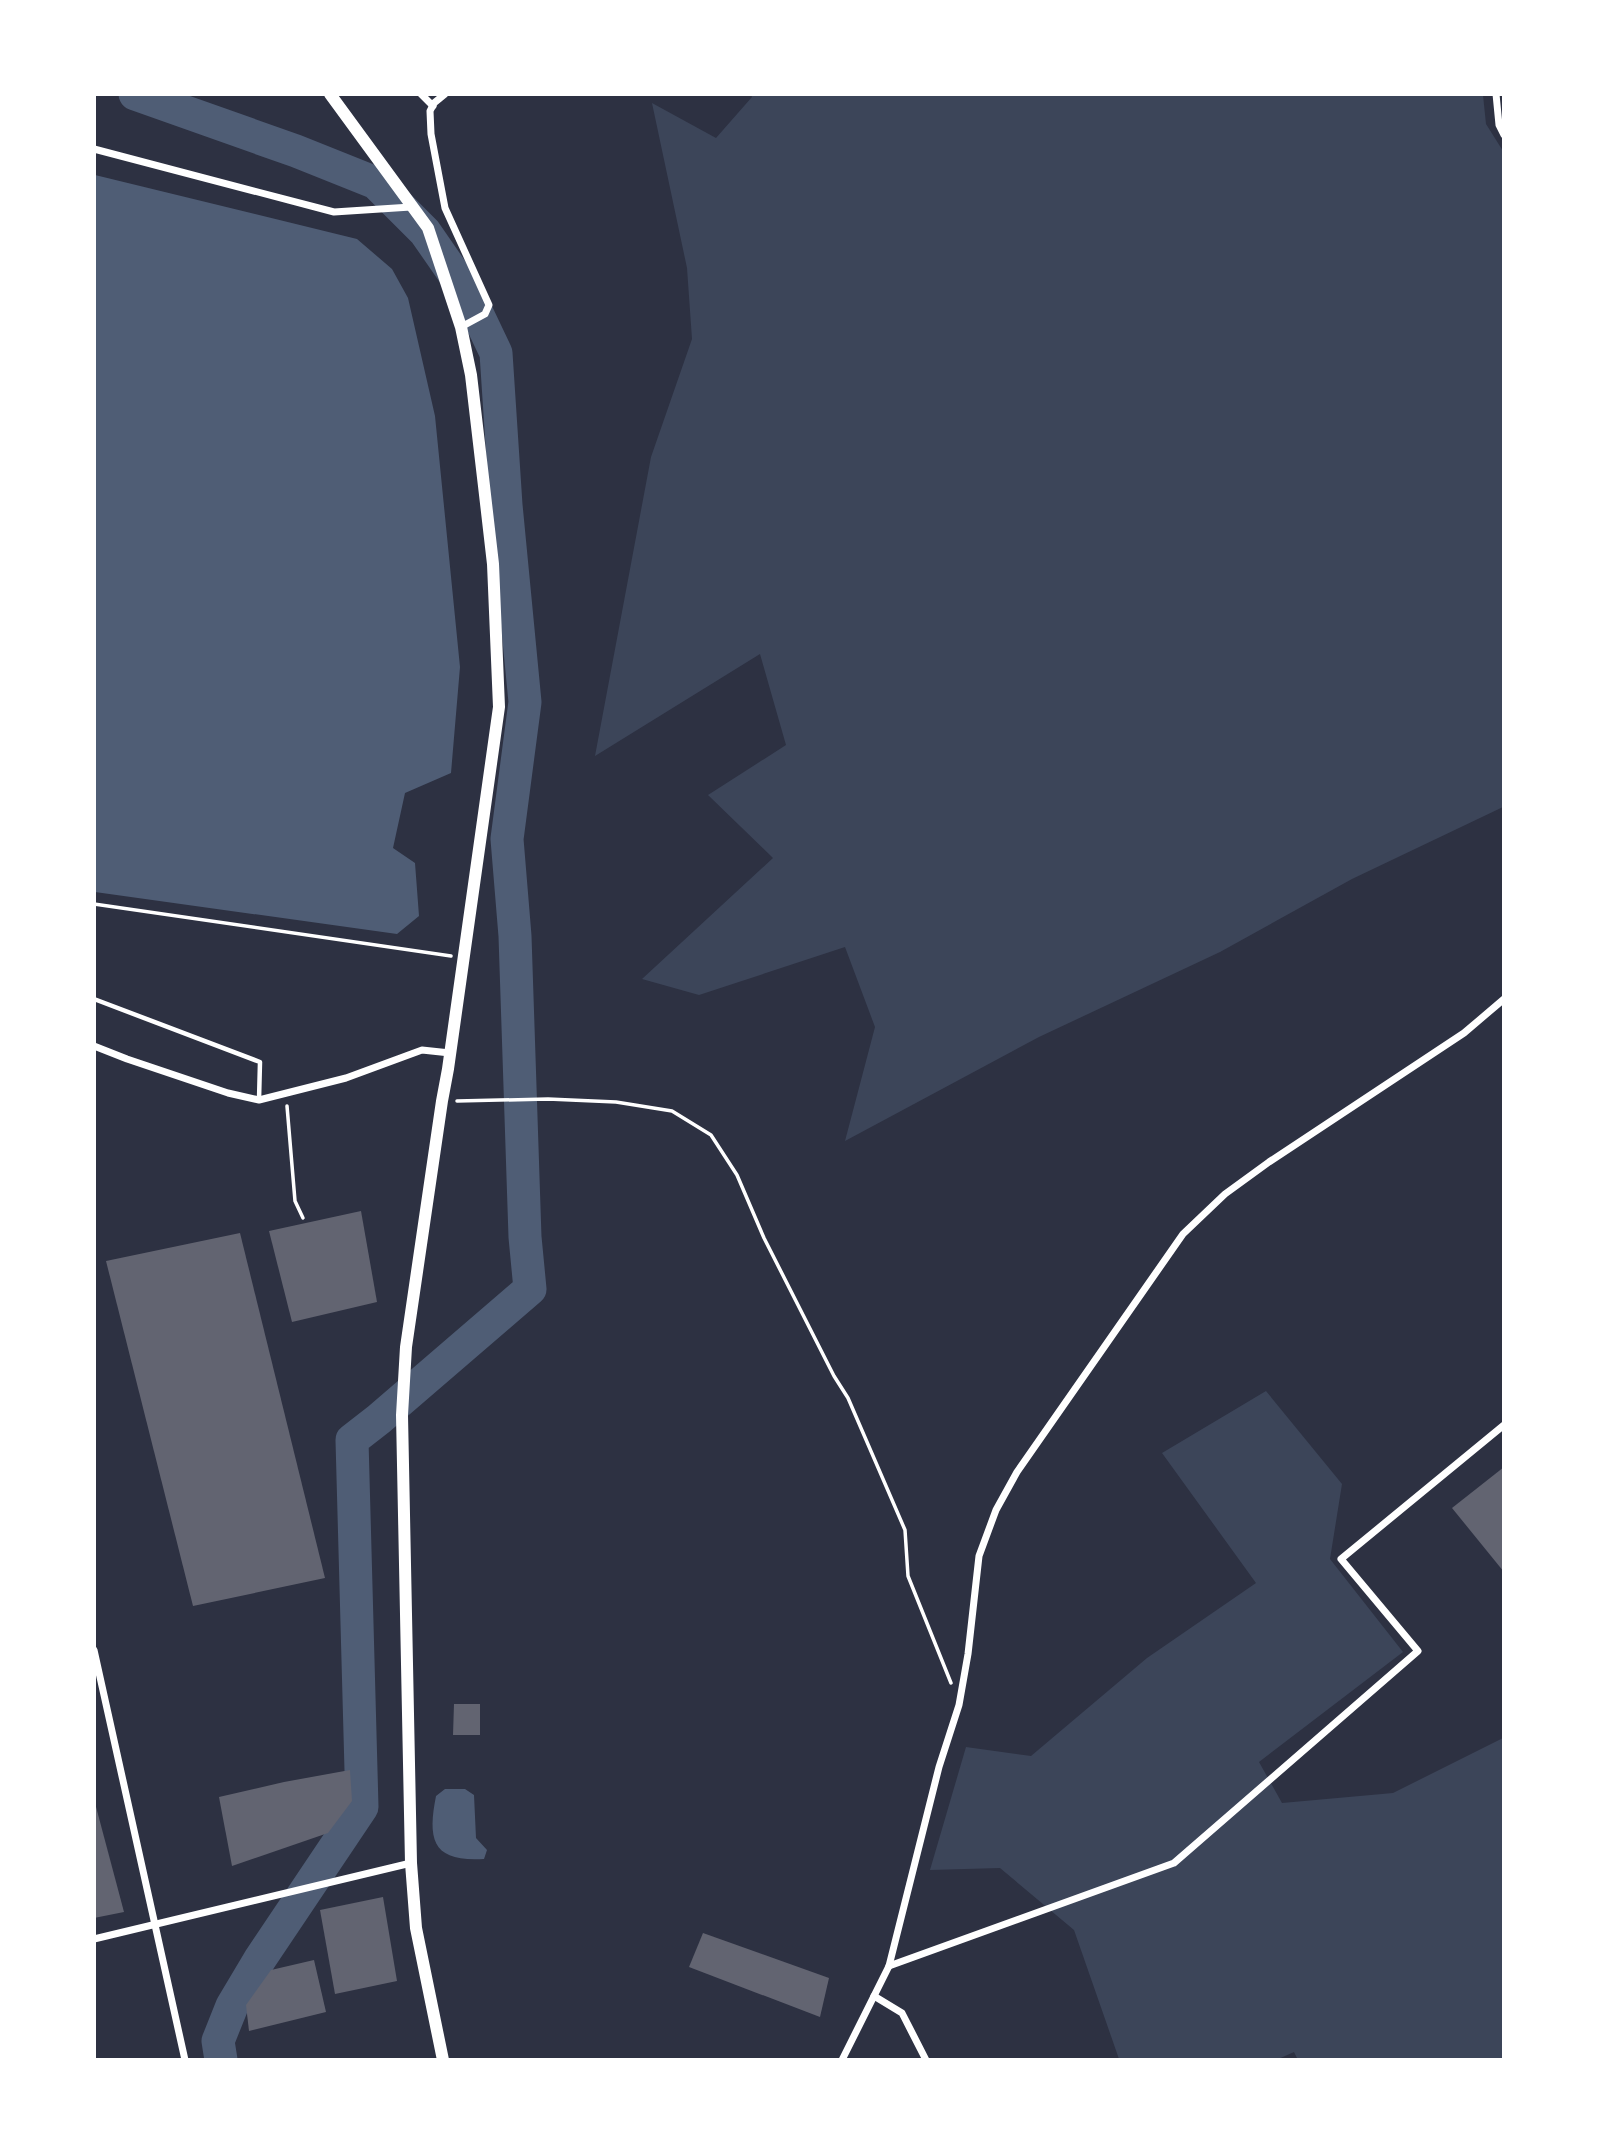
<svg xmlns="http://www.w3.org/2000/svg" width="1598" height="2154" font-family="'Libre Baskerville',serif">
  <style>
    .green { fill: #3c4559 }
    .water { fill: #4f5d75 }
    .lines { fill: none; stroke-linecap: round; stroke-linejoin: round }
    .river { stroke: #4f5d75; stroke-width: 33 }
    .building { fill: #626471 }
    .path { stroke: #fff; stroke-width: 3.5 }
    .service { stroke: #fff; stroke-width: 4.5 }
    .minor { stroke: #fff; stroke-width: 7 }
    .secondary { stroke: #fff; stroke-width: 12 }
  </style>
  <rect width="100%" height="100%" fill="#2d3142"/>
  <!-- green -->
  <g class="green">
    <path d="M751 95H1483L1486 124 1503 151V807L1352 879 1220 952 1039 1037 845 1141 875 1027 845 947 699 995 642 979 773 858 708 795 786 745 760 654 595 756 651 457 692 339 687 268 652 103 716 138 752 97Z"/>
    <path d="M1266 1391 1342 1484 1330 1559 1403 1652 1259 1762 1282 1803 1393 1793 1503 1738V2059L1298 2060 1294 2052 1276 2060 1119 2059 1074 1930 1000 1868 930 1870 966 1747 1031 1756 1147 1658 1256 1583 1162 1453Z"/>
  </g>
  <!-- water -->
  <g class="water">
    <path d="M95 175 357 239 392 269 408 298 435 416 460 667 451 773 405 793 393 848 415 863 419 916 397 934 95 892Z"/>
    <path d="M445 1789H465L474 1795 476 1838 487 1850 484 1859C433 1862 427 1841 436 1796Z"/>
  </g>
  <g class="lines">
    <!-- river -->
    <path class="river" d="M135 94 296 151 376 183 425 232 468 294 496 353 506 505 525 702 507 839 515 936 525 1237 530 1289 379 1419 352 1440 362 1807 260 1959 232 2006 218 2041 221 2060"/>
  </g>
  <!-- building -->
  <g class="building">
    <path d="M361 1211 377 1302 292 1322 269 1231Z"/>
    <path d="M240 1233 325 1578 193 1606 106 1261Z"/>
    <path d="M1504 1467V1572L1452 1508Z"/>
    <path d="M454 1704H480V1735H453Z"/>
    <path d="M350 1770 352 1801 328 1833 232 1866 219 1797 284 1782Z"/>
    <path d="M95 1803 124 1912 94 1918V1804Z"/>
    <path d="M383 1897 397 1981 335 1994 320 1910Z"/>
    <path d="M703 1933 829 1978 820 2017 689 1967Z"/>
    <path d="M314 1960 326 2012 249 2031 246 2005 271 1970Z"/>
  </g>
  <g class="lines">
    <!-- path -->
    <g class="path">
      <path d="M94 904 451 956"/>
      <path d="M457 1101 548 1099 616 1102 672 1111 711 1135 737 1175 764 1238 834 1376 848 1398 905 1530 908 1576 951 1683"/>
      <path d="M287 1106 295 1201 303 1218"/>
    </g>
    <!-- service -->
    <path class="service" d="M94 999 260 1062 259 1100"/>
    <!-- minor -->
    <g class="minor">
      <path d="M421 94 433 106"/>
      <path d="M445 94 434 103 430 111 431 134 445 208 489 305 485 314 461 327"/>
      <path d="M1496 94 1499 125 1504 135"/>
      <path d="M94 149 334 212 411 207"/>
      <path d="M94 1046 127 1059 228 1093 259 1100 346 1078 422 1050 450 1053"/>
      <path d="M94 1650 185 2060"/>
      <path d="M94 1939 411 1863"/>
      <path d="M889 1966 1174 1863 1418 1651 1341 1559 1504 1425"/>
      <path d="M874 1996 902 2013 926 2060"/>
      <path d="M842 2060 889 1966 939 1767 959 1705 968 1654 979 1556 996 1510 1017 1472 1183 1234 1225 1194 1269 1162 1464 1033 1504 999"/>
    </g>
    <!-- secondary -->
    <path class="secondary" d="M330 94 428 228 461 327 471 375 484 486 493 564 499 707 448 1069 442 1101 406 1347 402 1415 411 1863 416 1928 443 2060"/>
  </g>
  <!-- border -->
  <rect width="1598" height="2154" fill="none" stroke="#ffffff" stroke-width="192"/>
</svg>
